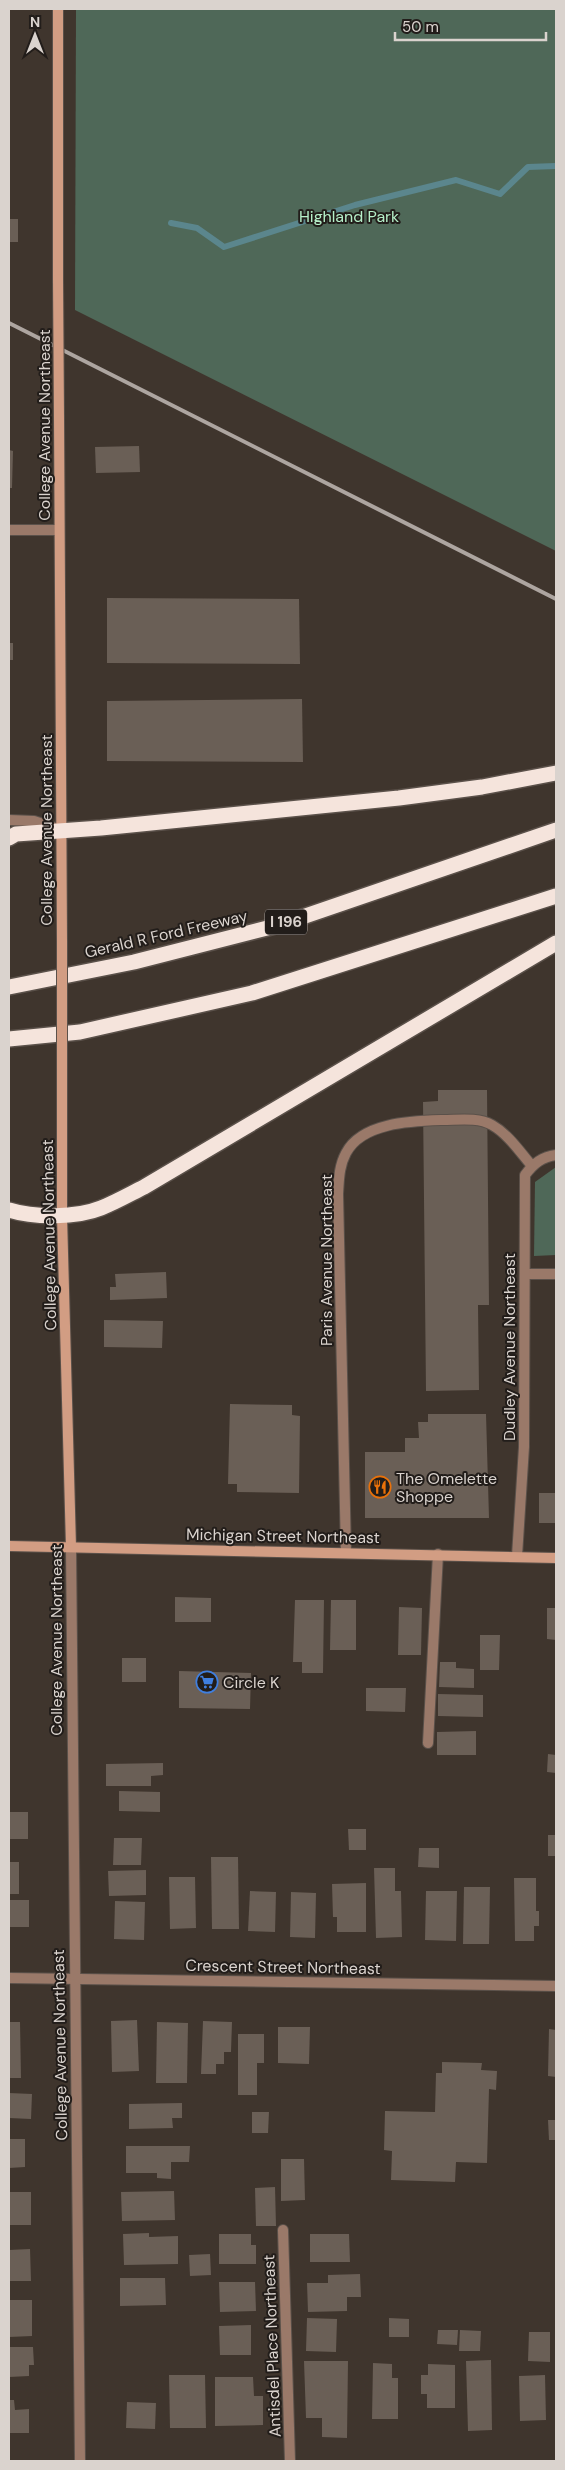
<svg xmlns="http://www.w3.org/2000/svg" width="565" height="2470" font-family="'DM Sans',sans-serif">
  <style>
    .green { fill: #4f6858 }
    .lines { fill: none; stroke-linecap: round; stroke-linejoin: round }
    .stream { stroke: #5b868d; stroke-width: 6 }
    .building { fill: #6a5f56 }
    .minor-casing { stroke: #5b514a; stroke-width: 12 }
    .tertiary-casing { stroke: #5b514a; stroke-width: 12 }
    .secondary-casing { stroke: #5b514a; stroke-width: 12 }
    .motorway-casing { stroke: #5b514a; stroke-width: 18 }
    .minor { stroke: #9a7969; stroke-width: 10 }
    .tertiary { stroke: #9a7969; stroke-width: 10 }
    .secondary { stroke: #d29d83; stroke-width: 10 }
    .motorway { stroke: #f5e4dc; stroke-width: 15 }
    .rail { stroke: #ada5a0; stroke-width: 4 }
    .secondary-bridge-casing { stroke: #5b514a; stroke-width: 12; stroke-linecap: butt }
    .secondary-bridge { stroke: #d29d83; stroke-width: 10 }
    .labels { text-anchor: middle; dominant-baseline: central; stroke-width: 4; stroke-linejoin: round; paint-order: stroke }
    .shield { fill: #221d1a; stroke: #a39c98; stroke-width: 1 }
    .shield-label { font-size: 15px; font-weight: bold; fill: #dad3ce }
    .park-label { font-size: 16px; fill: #b6efc9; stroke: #221d1a }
    .street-label { font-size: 16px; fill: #dad3ce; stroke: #221d1a }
    .poi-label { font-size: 16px; fill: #dad3ce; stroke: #221d1a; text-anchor: start }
  </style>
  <rect width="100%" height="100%" fill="#3f352d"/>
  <!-- green -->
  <g class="green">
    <path d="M76 9H556V551L75 310Z"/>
    <path d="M556 1167V1255L534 1256 535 1182Z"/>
  </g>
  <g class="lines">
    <!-- stream -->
    <path class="stream" d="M171 223 197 228 224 247 355 205 456 180 500 194 528 167 556 166"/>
  </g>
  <!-- building -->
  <g class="building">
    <rect x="9" y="219" width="9" height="23"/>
    <path d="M139 446 140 472 96 473 95 447Z"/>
    <path d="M9 450 13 451 12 488H9Z"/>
    <path d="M107 598 299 599 300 664 107 663Z"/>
    <rect x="9" y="643" width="4" height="17"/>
    <path d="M302 699 303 762 107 761V701Z"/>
    <path d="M438 1090H487L489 1305H478L479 1390 426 1391 423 1102 438 1101Z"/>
    <path d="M166 1272 167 1298 110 1300V1287H116L115 1274Z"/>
    <path d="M104 1320 163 1321 162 1348 104 1347Z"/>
    <path d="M230 1404 292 1405V1415L300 1416 299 1493 237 1492V1484H228Z"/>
    <path d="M428 1414H486L489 1518H365V1452H405V1438H419L418 1422H428Z"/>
    <rect x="539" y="1493" width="17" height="30"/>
    <path d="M175 1597 211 1598V1622H175Z"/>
    <path d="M295 1600H324L323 1673H302V1662H293Z"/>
    <path d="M331 1600H356V1650H330Z"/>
    <path d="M399 1607 422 1608 421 1655H398Z"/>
    <path d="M547 1608H556V1640L547 1639Z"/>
    <path d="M480 1635H500L499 1670H480Z"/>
    <rect x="122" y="1658" width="24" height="24"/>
    <path d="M440 1662H456V1668L474 1669V1688L439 1687Z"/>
    <path d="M179 1671 251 1673 250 1709 179 1708Z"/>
    <path d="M366 1688H406L405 1712 366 1711Z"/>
    <path d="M438 1694 483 1695V1717L438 1716Z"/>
    <path d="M476 1731V1755H437V1732Z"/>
    <path d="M548 1754 556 1755V1773L547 1772Z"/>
    <path d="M163 1763V1775L151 1776V1786H106V1764Z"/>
    <path d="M119 1791 160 1792V1812L119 1811Z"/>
    <rect x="9" y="1812" width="19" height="27"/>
    <path d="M348 1829H366V1850H349Z"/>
    <rect x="548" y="1835" width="8" height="21"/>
    <path d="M114 1838H142L141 1865H113Z"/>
    <path d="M419 1848H439V1868L418 1867Z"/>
    <path d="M211 1857H238L239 1929H212Z"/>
    <rect x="9" y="1862" width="10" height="32"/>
    <path d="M374 1868H395V1891H401L402 1937 376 1938Z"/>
    <path d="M146 1870V1895L109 1896 108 1871Z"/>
    <path d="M169 1877H195L196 1928 170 1929Z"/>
    <path d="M514 1878H536V1911H539V1926H534V1941H515Z"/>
    <path d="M366 1883V1932H337V1917H333L332 1884Z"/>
    <path d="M464 1887H490L489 1944H463Z"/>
    <path d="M250 1891 276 1892 275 1932 248 1931Z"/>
    <path d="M426 1891H457L456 1941 425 1940Z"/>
    <path d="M291 1892 316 1893 315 1938 290 1937Z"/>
    <rect x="9" y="1900" width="20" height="27"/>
    <path d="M115 1901 145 1902 144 1940 114 1939Z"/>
    <path d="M137 2020 139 2071 112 2072 111 2021Z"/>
    <path d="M203 2021 232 2022 231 2052H224V2064H216V2074H201Z"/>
    <path d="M9 2022H20L21 2078H9Z"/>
    <path d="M157 2022 188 2023 187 2083H156Z"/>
    <path d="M278 2027H310L309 2064 278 2063Z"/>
    <path d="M549 2029 556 2030V2077L548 2076Z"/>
    <path d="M238 2034H264V2063H257V2095H238Z"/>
    <path d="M442 2062 482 2063 481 2070 497 2071 496 2090 489 2089 487 2163 456 2162 455 2182 391 2180 392 2151 384 2150 385 2111 435 2112 436 2073H442Z"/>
    <path d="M9 2093 32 2094 31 2119 9 2118Z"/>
    <path d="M182 2103V2118H172L173 2128 129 2129V2104Z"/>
    <path d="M252 2112H269L268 2133H252Z"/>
    <path d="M548 2120H556V2140H549Z"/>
    <path d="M9 2139H25V2167L9 2168Z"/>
    <path d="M126 2146H190L189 2162H171V2179L157 2178V2173H126Z"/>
    <path d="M281 2159H304L305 2200 281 2201Z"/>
    <path d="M275 2187 276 2226H256L255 2188Z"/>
    <path d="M174 2191 175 2220 122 2221 121 2192Z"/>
    <rect x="9" y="2192" width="22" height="33"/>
    <path d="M149 2233V2237L178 2236V2264L124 2265 123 2234Z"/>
    <path d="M219 2234H251V2245H256V2264H219Z"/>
    <path d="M310 2234H349L350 2262H310Z"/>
    <path d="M30 2249 31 2281H9V2250Z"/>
    <path d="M210 2254 211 2275 190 2276 189 2255Z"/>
    <path d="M360 2274 361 2297H347V2311L308 2312 307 2283H328V2275Z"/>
    <path d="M120 2278H165L166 2305 120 2306Z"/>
    <path d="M219 2282H255L256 2311 220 2312Z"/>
    <path d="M9 2300H32V2336L9 2337Z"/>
    <path d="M307 2318 337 2319 336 2352 306 2351Z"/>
    <path d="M389 2318 409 2319V2337H389Z"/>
    <path d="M251 2325V2355H220L219 2326Z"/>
    <path d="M438 2330H458L457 2345 437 2344Z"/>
    <path d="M460 2330 481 2331 480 2351H459Z"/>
    <path d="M529 2332H550V2362L528 2361Z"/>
    <path d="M9 2347H33L34 2365H29V2376L9 2377Z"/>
    <path d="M491 2360 492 2430 468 2431 466 2361Z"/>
    <path d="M304 2361H348L347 2438 322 2437V2418H306Z"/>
    <path d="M373 2363 392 2364V2378H398V2419H372Z"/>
    <path d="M428 2364 455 2365V2408H427V2394H421V2375H428Z"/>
    <path d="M169 2375H205L206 2428H170Z"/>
    <path d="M545 2375 546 2420 520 2421 519 2376Z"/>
    <path d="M215 2377H253L254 2396H263V2425L215 2426Z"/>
    <path d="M9 2400H14L15 2410 29 2409V2433H9Z"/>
    <path d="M127 2402 156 2403 155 2429 126 2428Z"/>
  </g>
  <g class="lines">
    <!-- minor casing -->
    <g class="minor-casing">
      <g id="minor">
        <path d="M9 530H59"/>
        <path d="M525 1274H556"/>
        <path d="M346 1553 338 1194C339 1179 339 1166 346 1153 362 1122 413 1121 443 1120 458 1120 478 1117 492 1125 508 1134 520 1152 532 1166"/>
        <path d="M517 1556 524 1447 525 1175C534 1163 542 1157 556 1155"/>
        <path d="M428 1743 438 1554"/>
        <path d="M9 1978 556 1986"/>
        <path d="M283 2230 290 2461"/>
      </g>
    </g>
    <!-- tertiary casing -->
    <g class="tertiary-casing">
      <g id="tertiary">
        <path d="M9 820 34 821 58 829"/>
        <path d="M71 1547 80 2461"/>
      </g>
    </g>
    <!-- secondary casing -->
    <g class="secondary-casing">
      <g id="secondary">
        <path d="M58 279V9"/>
        <path d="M59 418 62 941"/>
        <path d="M62 1069V1216L71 1547"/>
        <path d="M9 1546 556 1558"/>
      </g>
    </g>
    <!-- motorway casing -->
    <g class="motorway-casing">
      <g id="motorway">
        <path d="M9 838 16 834 101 828 399 798 482 787 556 773"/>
        <path d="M9 987 134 962 279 925 556 830"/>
        <path d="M9 1039 80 1032 252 993 556 896"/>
        <path d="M9 1210C35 1218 76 1218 101 1208 116 1202 130 1194 144 1187L556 943"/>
      </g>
    </g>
    <!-- minor -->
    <use href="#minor" class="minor"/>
    <!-- tertiary -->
    <use href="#tertiary" class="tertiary"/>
    <!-- secondary -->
    <use href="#secondary" class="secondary"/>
    <!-- motorway -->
    <use href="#motorway" class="motorway"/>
    <!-- rail -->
    <path class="rail" d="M9 323 556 599"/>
    <!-- secondary-bridge casing -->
    <g class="secondary-bridge-casing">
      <g id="secondary-bridge">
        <path d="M58 279 59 418"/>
        <path d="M62 1069V941"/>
      </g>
    </g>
    <!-- secondary-bridge -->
    <use href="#secondary-bridge" class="secondary-bridge"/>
  </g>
  <!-- icons -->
  <defs>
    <g id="restaurant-ring" transform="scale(1.125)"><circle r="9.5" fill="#221d1a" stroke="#e8710a" stroke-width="1.5"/><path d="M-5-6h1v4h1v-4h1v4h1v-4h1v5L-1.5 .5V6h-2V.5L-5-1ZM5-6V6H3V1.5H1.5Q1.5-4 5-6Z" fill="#e8710a"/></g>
    <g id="supermarket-ring" transform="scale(1.125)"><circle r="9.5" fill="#221d1a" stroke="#3f7fe0" stroke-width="1.5"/><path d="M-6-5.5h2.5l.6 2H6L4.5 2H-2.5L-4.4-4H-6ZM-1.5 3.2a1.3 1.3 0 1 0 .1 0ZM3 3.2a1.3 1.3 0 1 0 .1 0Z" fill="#3f7fe0"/></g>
  </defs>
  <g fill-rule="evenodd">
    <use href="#restaurant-ring" x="380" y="1487"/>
    <use href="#supermarket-ring" x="207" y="1682"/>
  </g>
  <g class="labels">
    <!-- shield labels -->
    <rect class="shield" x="265" y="909.5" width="42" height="25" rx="4"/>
    <g class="shield-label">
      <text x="286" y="922">I 196</text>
    </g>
    <!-- park labels -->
    <g class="park-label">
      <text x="349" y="216">Highland Park</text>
    </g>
    <!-- street labels -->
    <g class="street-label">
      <text transform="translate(44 425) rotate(-90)">College Avenue Northeast</text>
      <text transform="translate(46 830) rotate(-90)">College Avenue Northeast</text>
      <text transform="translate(166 934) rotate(-13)">Gerald R Ford Freeway</text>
      <text transform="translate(49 1235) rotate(-91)">College Avenue Northeast</text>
      <text transform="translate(326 1260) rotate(-90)">Paris Avenue Northeast</text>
      <text transform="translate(509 1347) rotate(-90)">Dudley Avenue Northeast</text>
      <text transform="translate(283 1536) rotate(1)">Michigan Street Northeast</text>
      <text transform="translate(56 1640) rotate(-90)">College Avenue Northeast</text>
      <text transform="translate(283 1967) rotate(1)">Crescent Street Northeast</text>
      <text transform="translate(60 2045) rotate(-91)">College Avenue Northeast</text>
      <text transform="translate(272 2346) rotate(-92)">Antisdel Place Northeast</text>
    </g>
    <!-- poi labels -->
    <g class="poi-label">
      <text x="396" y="1478">The Omelette<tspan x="396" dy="18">Shoppe</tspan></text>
      <text x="223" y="1682">Circle K</text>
    </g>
  </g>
  <!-- border -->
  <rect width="565" height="2470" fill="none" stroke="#dad3ce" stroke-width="20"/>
  <!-- north arrow -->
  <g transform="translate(35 35)" stroke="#221d1a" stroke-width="4" paint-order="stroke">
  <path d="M0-4L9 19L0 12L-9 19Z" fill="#dad3ce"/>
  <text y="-8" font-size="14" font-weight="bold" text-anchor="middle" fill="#dad3ce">N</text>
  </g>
  <!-- scale -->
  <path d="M395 32v8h151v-8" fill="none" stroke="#dad3ce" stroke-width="2.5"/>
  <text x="402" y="32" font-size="15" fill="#dad3ce" stroke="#221d1a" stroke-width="4" paint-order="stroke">50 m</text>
</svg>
